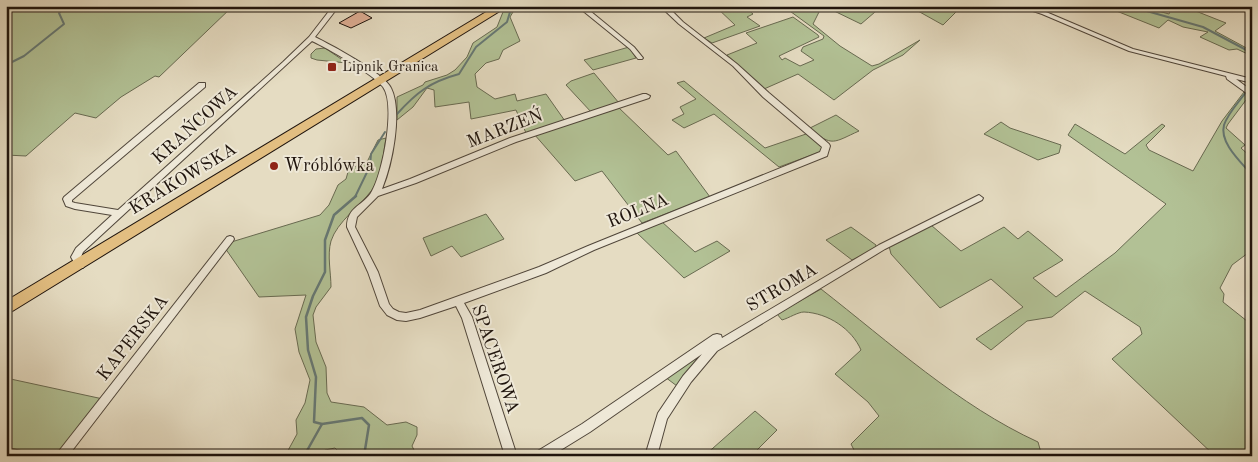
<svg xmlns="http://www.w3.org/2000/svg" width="1258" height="462" font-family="'Old Standard TT',serif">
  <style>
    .green { fill: #b2c195; stroke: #686a51 }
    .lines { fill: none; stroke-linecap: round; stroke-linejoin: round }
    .stream-far1 { stroke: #667874; stroke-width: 2 }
    .stream { stroke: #667874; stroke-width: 2.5 }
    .building { fill: #deae94; stroke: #1f140d }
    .minor-casing { stroke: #50463a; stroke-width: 2 }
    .primary-casing { stroke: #1f140d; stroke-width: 2 }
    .minor { fill: #eee8d7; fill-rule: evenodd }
    .primary { fill: #e2be81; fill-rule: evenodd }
    .poi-dot { fill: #8f2418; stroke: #eee8d7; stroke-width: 2 }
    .labels { text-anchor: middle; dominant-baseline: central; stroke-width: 4; stroke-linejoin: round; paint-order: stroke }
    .far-poi-label { font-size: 15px; fill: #1f140d; stroke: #eee8d7; text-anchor: start }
    .street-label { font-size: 18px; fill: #1f140d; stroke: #eee8d7 }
    .poi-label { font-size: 18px; fill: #1f140d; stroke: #eee8d7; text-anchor: start }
  </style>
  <rect width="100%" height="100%" fill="#e5dcc2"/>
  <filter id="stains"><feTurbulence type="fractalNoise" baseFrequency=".004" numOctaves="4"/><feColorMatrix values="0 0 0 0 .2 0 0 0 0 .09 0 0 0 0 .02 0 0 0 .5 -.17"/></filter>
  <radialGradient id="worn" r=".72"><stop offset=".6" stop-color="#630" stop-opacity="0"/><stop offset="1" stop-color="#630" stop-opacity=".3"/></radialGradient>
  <!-- green -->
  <g class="green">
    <path d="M6 6H233L159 77 155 76 121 97 96 118 75 113 26 156 6 155Z"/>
    <path d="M715 6H744L753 14 747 17 760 26 712 43 704 38 735 25Z"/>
    <path d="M783 6H882L861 24 828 8H821L813 24 840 46 872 66 879 64 920 40 903 55 873 70 834 100 798 74 764 89 727 55 757 43 746 33 793 17 818 35 819 37 779 56 782 60 785 58 800 66 814 60 801 51 803 47 823 39 824 36Z"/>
    <path d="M909 6H957L956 12 943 25Z"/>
    <path d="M1104 6H1140L1169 14 1172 6H1183L1226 23 1215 31 1252 51V56L1237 49 1229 50 1200 37 1208 32 1183 27 1168 20 1159 28Z"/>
    <path d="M503 12H513L510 17 520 41 503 50 499 59 486 63 475 74 477 87 495 99 515 94 517 101 546 94 565 121 526 133 516 110 471 119 469 102 435 107 434 90 427 88 413 107 397 120V97L423 85 425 82 447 75 455 70 467 57 473 43 497 27Z"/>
    <path d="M629 47 636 58 593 70 584 60Z"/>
    <path d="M325 48 347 63 317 60 311 58V54L316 49Z"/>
    <path d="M594 73 619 103 592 113 566 85 571 81Z"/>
    <path d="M684 81 765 148 809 133 823 147 820 152 779 167 714 114 684 128 672 120 684 114 680 107 696 99 677 83Z"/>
    <path d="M1244 92 1251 97 1246 100 1228 124 1226 128 1245 145 1241 148 1252 158V250L1232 265 1220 288 1224 294 1223 302 1252 325V456H1215L1112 359 1142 334 1140 327 1085 291 1052 317 1027 321 991 350 976 339 1023 307 991 279 940 308 891 254 889 246 931 225 961 251 1004 227 1018 239 1028 231 1063 260 1033 278 1056 297 1115 253 1166 204 1068 135 1075 124 1125 154 1162 124 1165 126 1146 145 1149 150 1193 171 1222 121Z"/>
    <path d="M618 107 668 155 676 151 710 197 642 223 602 171 575 181 534 134Z"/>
    <path d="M836 115 859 131C834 142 832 148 810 128Z"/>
    <path d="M1001 122 1010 128 1061 145 1059 153 1038 160 984 134Z"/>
    <path d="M386 138C383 156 382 174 372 190 360 206 337 222 331 241 327 255 331 273 331 287L316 307 313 315 316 342 326 367 327 393 331 402 364 407 387 425 406 422 417 427V435L412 446 417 456H343L335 448 325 450 318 456H285L297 434 296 420 305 403 310 380 299 352 295 329 306 295 259 297 225 248 228 243 320 215 329 205 338 185 346 179 348 172 356 166 367 162 378 140Z"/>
    <path d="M486 214 504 239 461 257 452 246 431 256 423 238Z"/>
    <path d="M661 221 695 252 717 241 730 251 684 278 636 232Z"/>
    <path d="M851 227 876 245 875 249 852 260 826 240Z"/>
    <path d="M821 289C889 342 959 406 1038 442L1042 456H846L854 450 851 444 879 416 868 402 835 374 861 350C852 329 828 313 804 312 798 312 789 318 782 320L777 314Z"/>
    <path d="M704 352 677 386 665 377Z"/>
    <path d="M6 378 103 399 58 456H45L6 447Z"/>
    <path d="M755 411 777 430 751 456H704Z"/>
  </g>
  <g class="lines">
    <!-- stream-far1 -->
    <g class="stream-far1">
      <path d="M1129 6 1203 27 1252 53"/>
      <path d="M511 9 515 6"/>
      <path d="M6 65 24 56 64 24 59 13 65 6"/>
      <path d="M1246 92C1239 102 1228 113 1224 125 1219 143 1242 163 1252 175"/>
      <path d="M397 114C417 92 430 82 459 74L476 47 507 22 510 12"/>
      <path d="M355 197 370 166 371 154 385 132"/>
    </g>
    <!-- stream -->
    <g class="stream">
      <path d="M356 196 334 215 325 240V272L313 296 306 317 308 350 316 377 314 422 322 424 362 418 369 425 364 456"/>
      <path d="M304 456 322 424"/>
    </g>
  </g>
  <!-- building -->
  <path class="building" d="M360 11 372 18 351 28 339 23Z"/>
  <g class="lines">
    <!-- minor casing -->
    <g class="minor-casing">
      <g id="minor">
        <path d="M333 6H339L315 37C331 45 384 73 391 88 403 112 392 165 382 189L410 179 510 138 643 94H646L650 96 649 98 516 142 416 183 378 196 357 217 355 227 378 272 389 304 393 309 399 312 406 313 420 310 539 267 588 246 820 152 822 147 763 97 733 66 679 24 660 6H667L683 22 737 64 769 93 829 144 830 146 827 156 594 250 546 273 464 303 472 317 517 456H505L462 318 456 306 420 318 406 321 397 320 387 315 380 306 368 272 347 227C347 206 364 206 372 191 383 172 396 105 383 87 373 74 327 48 312 41L83 252 81 257 85 265 83 268H77L71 257 76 248 112 215 75 209 66 206 63 199 64 197 199 83H205V87L72 200V202L75 203 118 210 283 62 309 37Z"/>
        <path d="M577 6H584L634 47 643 58 642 59H638L630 49Z"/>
        <path d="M1018 6H1028L1046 12 1133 49 1252 79V83L1236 79 1252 91V97L1227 79 1226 76 1129 51 1042 14Z"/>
        <path d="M979 195 983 198 982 200 885 249 717 351 691 382 667 419 657 456H645L658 413 683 376 702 354 590 432 551 456H534L536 452 582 424 713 335 717 334 721 335 722 338 879 245Z"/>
        <path d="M230 236 233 237 234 239 233 241 68 456H55L227 237Z"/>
      </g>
    </g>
    <!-- primary casing -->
    <g class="primary-casing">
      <path id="primary" d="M496 6H508L6 315V301Z"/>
    </g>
    <!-- minor -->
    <use href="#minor" class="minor"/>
    <!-- primary -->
    <use href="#primary" class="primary"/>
  </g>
  <!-- markers -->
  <g class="poi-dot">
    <rect x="327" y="62" width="10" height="10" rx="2.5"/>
    <circle cx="274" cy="166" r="5"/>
  </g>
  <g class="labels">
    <!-- far-poi labels -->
    <g class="far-poi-label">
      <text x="342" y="67">Lipnik Granica</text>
    </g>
    <!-- street labels -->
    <g class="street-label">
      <text transform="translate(195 125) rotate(-42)">KRAŃCOWA</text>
      <text transform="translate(505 129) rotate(-21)">MARZEŃ</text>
      <text transform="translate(183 179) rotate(-31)">KRAKOWSKA</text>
      <text transform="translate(638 211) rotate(-22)">ROLNA</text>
      <text transform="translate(782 288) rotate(-30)">STROMA</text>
      <text transform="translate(133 338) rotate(-52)">KAPERSKA</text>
      <text transform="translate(495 359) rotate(71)">SPACEROWA</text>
    </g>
    <!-- poi labels -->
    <g class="poi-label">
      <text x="284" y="166">Wróblówka</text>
    </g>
  </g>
  <!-- margin -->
  <rect width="1258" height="462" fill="none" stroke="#e5dcc2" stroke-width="25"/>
  <rect x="8" y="8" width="1243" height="447" fill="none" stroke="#1f140d" stroke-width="2.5"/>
  <rect x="12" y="12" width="1233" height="437" fill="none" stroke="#1f140d"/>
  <rect width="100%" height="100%" filter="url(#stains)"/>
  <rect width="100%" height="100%" fill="url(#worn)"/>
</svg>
